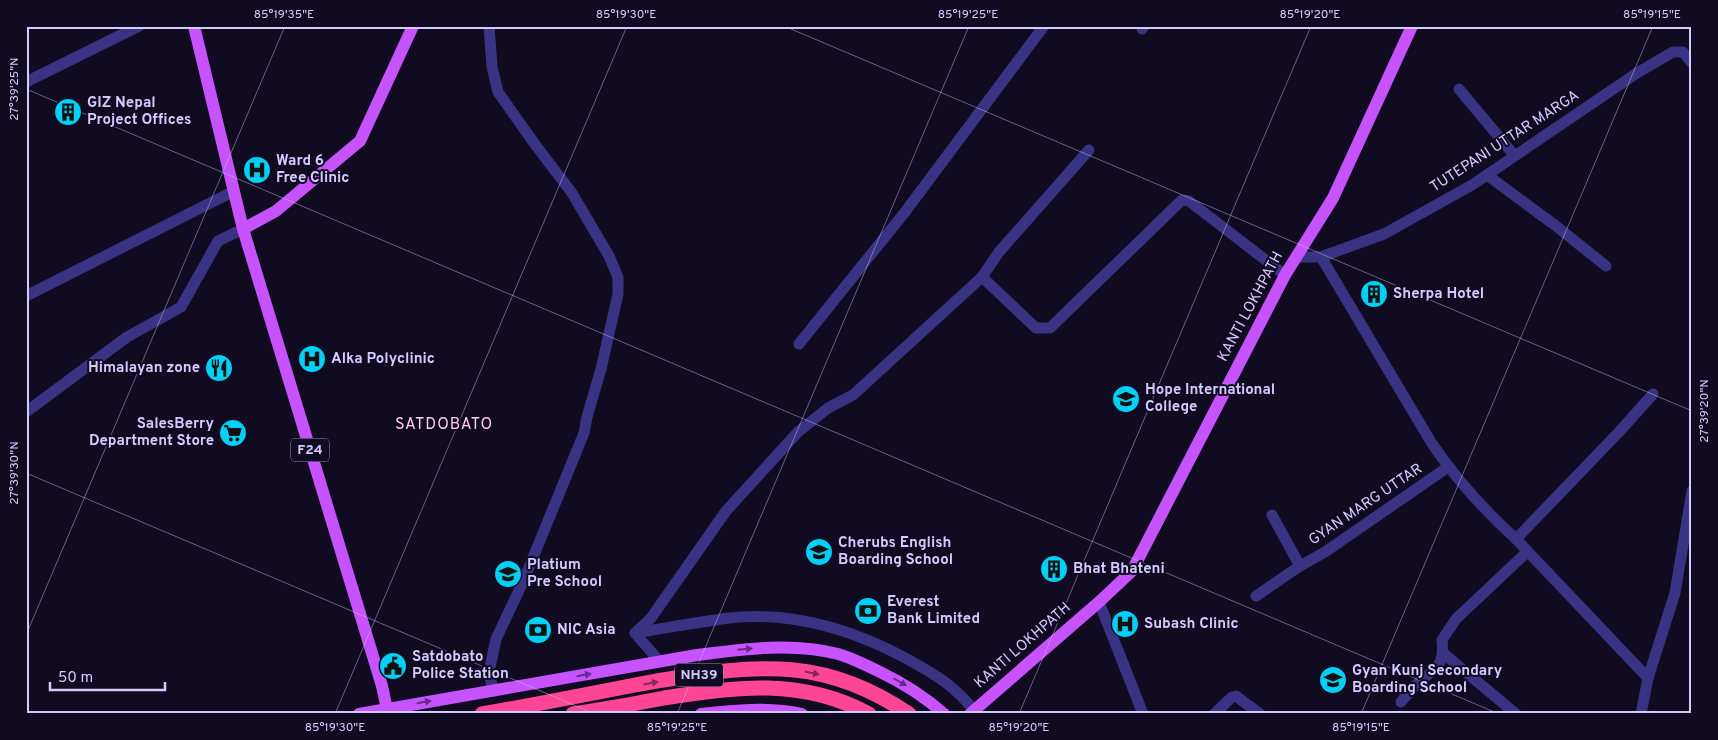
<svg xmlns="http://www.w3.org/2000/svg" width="1718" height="740" font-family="Overpass,sans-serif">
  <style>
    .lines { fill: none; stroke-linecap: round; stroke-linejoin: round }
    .street { stroke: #3a3383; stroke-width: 11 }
    .primary { stroke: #c752ff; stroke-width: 12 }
    .highway { stroke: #ff4695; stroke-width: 15 }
    .oneway { fill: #622b84 }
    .oneway2 { fill: #88285a }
    .ticks { fill: none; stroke: #d3cbff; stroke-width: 1; stroke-opacity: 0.45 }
    .labels { text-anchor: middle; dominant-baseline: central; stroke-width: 4; stroke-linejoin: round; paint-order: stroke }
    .shield { fill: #100b20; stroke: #9891bc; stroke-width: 1 }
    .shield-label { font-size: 14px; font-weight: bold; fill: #d3cbff }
    .poi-label { font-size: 15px; font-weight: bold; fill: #d3cbff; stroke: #100b20; text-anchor: start }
    .street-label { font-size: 15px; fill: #d3cbff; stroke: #100b20 }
    .neighbourhood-label { font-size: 16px; letter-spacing: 1px; fill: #ffcdea; stroke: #100b20 }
    .neatline { fill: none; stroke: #d3cbff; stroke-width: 2 }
    .ticks-label { font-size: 12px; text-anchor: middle; fill: #d3cbff }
  </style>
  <rect width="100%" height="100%" fill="#100b20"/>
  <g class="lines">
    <!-- street -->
    <g class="street">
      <path d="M489 26 492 67 498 92 534 143 572 193 609 256 618 277V294L601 369 587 417 584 433 523 582 496 639 489 672 493 691"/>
      <path d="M1142 29 1144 26"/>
      <path d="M26 82 139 26"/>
      <path d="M1459 89 1514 155"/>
      <path d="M1487 175 1556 226 1606 266"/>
      <path d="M1296 257H1321L1384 234 1472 185 1637 73 1673 52H1683L1692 63"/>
      <path d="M1321 257 1431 442C1455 478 1484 510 1516 539L1648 678"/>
      <path d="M982 277 1036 328H1050L1182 200 1189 201 1285 275"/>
      <path d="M26 296 234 191"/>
      <path d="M799 344 905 212 1044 26"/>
      <path d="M26 412 127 337 181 307 218 241 243 229"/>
      <path d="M1272 515 1300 566 1325 552 1448 467"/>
      <path d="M1516 539 1619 432 1653 394"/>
      <path d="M1256 596 1300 566"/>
      <path d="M1099 602 1143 714"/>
      <path d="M635 633C666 628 698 622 729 618 792 611 854 630 909 660 938 676 956 687 977 714"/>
      <path d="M1443 653 1516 714"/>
      <path d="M660 662 635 633 651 618 726 511 798 432 828 408 853 395 982 277 999 252 1089 150"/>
      <path d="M1401 702C1406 696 1411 690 1417 684 1434 668 1445 669 1442 640L1456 619 1527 552"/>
      <path d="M1214 714 1232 697 1236 696 1260 714"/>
      <path d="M1641 714 1648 678 1675 593 1692 491"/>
    </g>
    <!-- primary -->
    <g class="primary">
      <path d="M194 26 243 229 382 686 388 714"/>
      <path d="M243 229 276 211 360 141 413 26"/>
      <path d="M359 714 697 655C743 649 792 642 838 654 852 658 866 665 880 672 903 683 924 696 944 714"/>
      <path d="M701 714C734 710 769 707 802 714"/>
      <path d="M970 714 1099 602 1132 571 1285 275 1333 198 1412 26"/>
    </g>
    <!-- highway -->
    <g class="highway">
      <path d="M482 714C533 705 584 695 635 685 686 676 741 665 794 670 835 674 875 691 909 714"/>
      <path d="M573 714C604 709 634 704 664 698 735 686 803 678 869 714"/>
    </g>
  </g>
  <!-- one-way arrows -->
  <defs><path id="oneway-solid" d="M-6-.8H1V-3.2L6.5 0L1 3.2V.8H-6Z" transform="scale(1.25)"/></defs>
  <g class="oneway">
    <use href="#oneway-solid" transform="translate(745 649) rotate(-5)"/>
    <use href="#oneway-solid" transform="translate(584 675) rotate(-10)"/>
    <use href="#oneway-solid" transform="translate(900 682) rotate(30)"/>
    <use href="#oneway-solid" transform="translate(424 702) rotate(-9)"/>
  </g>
  <g class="oneway2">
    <use href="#oneway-solid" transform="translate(812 673) rotate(11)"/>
    <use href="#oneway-solid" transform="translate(651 683) rotate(-11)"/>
  </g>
  <!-- ticks -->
  <path class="ticks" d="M784 26 1692 411M1689 26 1692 27M26 89 1499 714M26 473 595 714M26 635 285 26M335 714 627 26M677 714 969 26M1019 714 1311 26M1361 714 1653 26"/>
  <!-- icons -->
  <defs>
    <g id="building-disc" transform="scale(1.4375)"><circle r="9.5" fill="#00d0f6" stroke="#100b20"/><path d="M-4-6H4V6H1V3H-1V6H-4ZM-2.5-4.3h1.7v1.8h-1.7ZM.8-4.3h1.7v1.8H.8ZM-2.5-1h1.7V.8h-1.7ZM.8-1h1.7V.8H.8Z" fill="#111"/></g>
    <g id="hospital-disc" transform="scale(1.4375)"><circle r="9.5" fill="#00d0f6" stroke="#100b20"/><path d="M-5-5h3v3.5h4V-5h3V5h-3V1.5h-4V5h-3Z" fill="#111"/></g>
    <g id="restaurant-disc" transform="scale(1.4375)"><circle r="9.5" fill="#00d0f6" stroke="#100b20"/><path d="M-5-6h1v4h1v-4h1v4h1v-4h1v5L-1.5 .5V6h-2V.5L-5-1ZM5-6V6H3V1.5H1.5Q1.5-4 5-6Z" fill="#111"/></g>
    <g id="university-disc" transform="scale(1.4375)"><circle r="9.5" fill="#00d0f6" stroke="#100b20"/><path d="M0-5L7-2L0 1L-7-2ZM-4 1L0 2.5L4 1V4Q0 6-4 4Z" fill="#111"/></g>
    <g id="supermarket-disc" transform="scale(1.4375)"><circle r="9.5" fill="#00d0f6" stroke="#100b20"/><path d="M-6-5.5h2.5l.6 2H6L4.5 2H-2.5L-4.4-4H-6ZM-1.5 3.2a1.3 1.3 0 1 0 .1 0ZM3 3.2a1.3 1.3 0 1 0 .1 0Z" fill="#111"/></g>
    <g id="school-disc" transform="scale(1.4375)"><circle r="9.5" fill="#00d0f6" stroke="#100b20"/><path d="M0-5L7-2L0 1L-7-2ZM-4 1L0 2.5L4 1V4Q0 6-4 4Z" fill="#111"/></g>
    <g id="bank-disc" transform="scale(1.4375)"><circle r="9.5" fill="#00d0f6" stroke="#100b20"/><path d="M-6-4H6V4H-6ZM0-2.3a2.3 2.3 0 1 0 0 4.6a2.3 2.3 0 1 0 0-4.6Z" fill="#111"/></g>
    <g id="civic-disc" transform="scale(1.4375)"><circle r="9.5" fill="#00d0f6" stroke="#100b20"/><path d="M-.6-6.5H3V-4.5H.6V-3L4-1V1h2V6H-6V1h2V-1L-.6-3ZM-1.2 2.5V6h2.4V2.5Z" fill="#111"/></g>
  </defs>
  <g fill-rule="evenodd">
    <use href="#building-disc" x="68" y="112"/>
    <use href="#hospital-disc" x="257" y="170"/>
    <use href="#building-disc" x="1374" y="294"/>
    <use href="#hospital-disc" x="312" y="359"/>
    <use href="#restaurant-disc" x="219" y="368"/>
    <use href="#university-disc" x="1126" y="399"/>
    <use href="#supermarket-disc" x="233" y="433"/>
    <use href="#school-disc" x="819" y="552"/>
    <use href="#building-disc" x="1054" y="569"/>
    <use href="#school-disc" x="508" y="574"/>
    <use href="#bank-disc" x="868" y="611"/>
    <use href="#hospital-disc" x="1125" y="624"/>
    <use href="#bank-disc" x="538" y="630"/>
    <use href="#civic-disc" x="393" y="666"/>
    <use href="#school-disc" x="1333" y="680"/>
  </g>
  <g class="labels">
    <!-- shield labels -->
    <g class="shield">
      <rect x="291" y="438.5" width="38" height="23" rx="4"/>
      <rect x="675" y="663.5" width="48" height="23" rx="4"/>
    </g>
    <g class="shield-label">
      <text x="310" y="450">F24</text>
      <text x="699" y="675">NH39</text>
    </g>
    <!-- poi labels -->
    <g class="poi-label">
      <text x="87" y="103">GIZ Nepal<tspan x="87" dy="17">Project Offices</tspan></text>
      <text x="276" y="161">Ward 6<tspan x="276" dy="17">Free Clinic</tspan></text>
      <text x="1393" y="294">Sherpa Hotel</text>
      <text x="331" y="359">Alka Polyclinic</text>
      <text x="200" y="368" text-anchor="end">Himalayan zone</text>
      <text x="1145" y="390">Hope International<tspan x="1145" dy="17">College</tspan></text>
      <text x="214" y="424" text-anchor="end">SalesBerry<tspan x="214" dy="17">Department Store</tspan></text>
      <text x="838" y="543">Cherubs English<tspan x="838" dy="17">Boarding School</tspan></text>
      <text x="527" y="565">Platium<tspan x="527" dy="17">Pre School</tspan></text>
      <text x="1073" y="569">Bhat Bhateni</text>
      <text x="887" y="602">Everest<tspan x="887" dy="17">Bank Limited</tspan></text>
      <text x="1144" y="624">Subash Clinic</text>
      <text x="557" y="630">NIC Asia</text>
      <text x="412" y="657">Satdobato<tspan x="412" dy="17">Police Station</tspan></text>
      <text x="1352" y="671">Gyan Kunj Secondary<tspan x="1352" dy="17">Boarding School</tspan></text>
    </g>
    <!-- street labels -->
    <g class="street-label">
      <text transform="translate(1505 142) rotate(-33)">TUTEPANI UTTAR MARGA</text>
      <text transform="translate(1251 307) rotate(-62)">KANTI LOKHPATH</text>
      <text transform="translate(1366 505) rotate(-34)">GYAN MARG UTTAR</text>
      <text transform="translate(1023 646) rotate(-41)">KANTI LOKHPATH</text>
    </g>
    <!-- neighbourhood labels -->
    <g class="neighbourhood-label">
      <text x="444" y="425">SATDOBATO</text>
    </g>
  </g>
  <!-- border -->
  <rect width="1718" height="740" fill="none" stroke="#100b20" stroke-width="55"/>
  <!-- scale -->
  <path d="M50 682v8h115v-8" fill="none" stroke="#d3cbff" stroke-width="2.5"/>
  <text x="58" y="682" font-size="15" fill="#d3cbff" stroke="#100b20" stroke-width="4" paint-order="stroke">50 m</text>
  <rect x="28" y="28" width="1662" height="684" class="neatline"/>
  <g class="ticks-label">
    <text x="284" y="18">85°19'35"E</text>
    <text x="626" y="18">85°19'30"E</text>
    <text x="968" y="18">85°19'25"E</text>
    <text x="1310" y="18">85°19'20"E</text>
    <text x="1652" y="18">85°19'15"E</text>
    <text transform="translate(14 89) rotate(-90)" y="4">27°39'25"N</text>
    <text transform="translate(1704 411) rotate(-90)" y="4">27°39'20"N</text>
    <text transform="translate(14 473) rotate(-90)" y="4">27°39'30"N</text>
    <text x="335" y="731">85°19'30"E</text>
    <text x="677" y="731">85°19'25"E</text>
    <text x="1019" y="731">85°19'20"E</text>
    <text x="1361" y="731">85°19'15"E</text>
  </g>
</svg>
